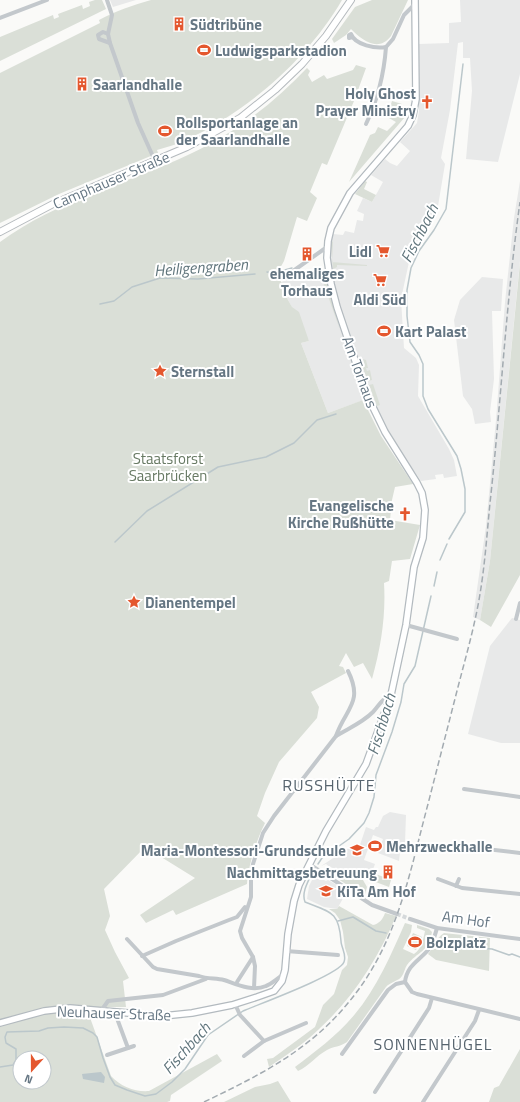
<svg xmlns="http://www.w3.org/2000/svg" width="520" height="1102" font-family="'Titillium Web',sans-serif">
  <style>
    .built { fill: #e8e9e9 }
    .green { fill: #dadfd7; fill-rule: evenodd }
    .water { fill: #bbc7cb }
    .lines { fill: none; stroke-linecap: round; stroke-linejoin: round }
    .stream { stroke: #bbc7cb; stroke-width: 1.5 }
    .street-tunnel { stroke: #d5d9db; stroke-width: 4; stroke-dasharray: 4 2; stroke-linecap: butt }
    .secondary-casing { stroke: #b3babf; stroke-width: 8 }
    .primary-casing { stroke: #b5babe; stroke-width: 8 }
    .street { stroke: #c3c8cc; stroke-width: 4 }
    .secondary { stroke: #fff; stroke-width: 5.5 }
    .primary { stroke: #fff; stroke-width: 6 }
    .rail { stroke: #a2aab0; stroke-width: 1.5; stroke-dasharray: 6 3; stroke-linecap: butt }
    .labels { text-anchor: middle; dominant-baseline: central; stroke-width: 4; stroke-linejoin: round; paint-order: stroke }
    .poi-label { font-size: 15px; font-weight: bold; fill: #657683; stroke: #fff; text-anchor: start }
    .street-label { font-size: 15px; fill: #657683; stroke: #fff }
    .park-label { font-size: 15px; fill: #687a64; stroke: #fff }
    .water-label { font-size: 16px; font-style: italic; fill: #60757c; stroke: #fff }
    .neighbourhood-label { font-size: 16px; letter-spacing: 1px; fill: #57646e; stroke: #fff }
  </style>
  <rect width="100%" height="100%" fill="#fafaf8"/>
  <!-- built -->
  <g class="built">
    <path d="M110 0H136L113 7Z"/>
    <path d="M460 0H520V74L498 162 466 159 472 91 470 58H463V42L458 43 450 110 441 158 445 164 438 206 427 228 412 248 401 299 404 348 416 358 419 365 418 396 449 449 454 460 457 476 444 478 443 474 435 475 436 479 421 481 396 445 379 415 372 397 328 413 301 343 309 341 288 300 281 282 289 279 334 280 330 262V245L333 234 343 235 345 231 354 233 357 220 363 221 364 214 357 211 363 198 372 202 383 182 371 175 385 159 390 163 397 166 410 151 400 142 417 123 419 111V44L449 43V23L461 22Z"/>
    <path d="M520 181V261L490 561 480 620 473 617 486 526 496 420 505 302 514 218Z"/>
    <path d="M482 277 503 279 501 311H492L494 379 490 412 491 422 475 424 472 409 463 396 454 320 460 300Z"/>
    <path d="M512 618 520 620V743H501L468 734 490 646Z"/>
    <path d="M390 812 406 815 405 843H401L399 861 378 853 383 839 373 835 364 860 375 864 369 880 330 867 326 864 321 866 352 846 360 845 366 827 374 830 376 827H378L383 816Z"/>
    <path d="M320 873 325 877 324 880 326 881 328 880 344 889 343 892 346 893 337 909 324 907 307 899 309 886 313 878Z"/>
  </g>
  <!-- green -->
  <g class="green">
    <path d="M95 0H102L106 9 0 61V37L53 15 54 19 59 17 58 14 82 5 83 9 90 6 89 2Z"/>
    <path d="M151 0H342C307 60 247 112 184 141 175 145 166 147 157 150L158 153 59 194 0 223V73L100 23 99 20C116 11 133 5 151 0Z"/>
    <path d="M372 0H408L391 36C378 53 362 40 351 29L346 35 334 43 332 39 355 7Z"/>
    <path d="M356 65 366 68 354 101 327 165 322 163 310 192 317 198 307 221 297 217 284 261 279 270 281 282 288 300 292 307 299 312 309 341 301 343 328 413 363 400 381 436 413 484 395 487 392 500 390 520 420 525 410 559 392 561 389 581 384 583C386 616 381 647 372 679L363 663 354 667 346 653 339 666 343 667 346 673 311 692 319 707 317 718 279 762 265 793 257 816 265 823C257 839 248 866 247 884L176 915 173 910 146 923 140 915 195 878 145 847 104 889 110 916 105 930 115 952 129 978 123 981 126 1007H89L88 1012 111 1076C121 1087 135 1092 149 1091L217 1054 222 1061 171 1095 170 1101 167 1102H0V242C57 200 127 184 190 154 235 133 273 104 307 68L310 71 308 75 312 82 324 75 327 79 353 70ZM20 1058H44V1082H20Z"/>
    <path d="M392 101 402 104 401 110 407 112 405 117 349 182 370 135 375 133 378 127 387 131 396 122 387 117Z"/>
    <path d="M365 181 367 182 364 189 376 195 372 202 355 194Z"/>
    <path d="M332 241 333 242 332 262 367 265V266L337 265V267L333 269 331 245Z"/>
    <path d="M520 263V575L491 627 480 620 490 561Z"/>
    <path d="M326 281 340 330 323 282Z"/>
    <path d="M363 359 366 360 368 368H366L367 371 370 370 372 380 368 381 362 366 365 365Z"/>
    <path d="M373 384 380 405 377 406 369 385Z"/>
    <path d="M331 869 363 880 367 887 365 894H361L329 873Z"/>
    <path d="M376 874 391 880 389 887 373 881Z"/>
    <path d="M339 906 373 925C379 924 383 919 385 913L396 916C378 959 353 998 318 1030 304 1044 286 1055 269 1067L267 1059 273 1058 315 1027 323 1005 334 994 342 970 347 965 348 957 345 948 343 932 340 920 335 913 329 909H337Z"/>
    <path d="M405 923 412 925 411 932 403 949 414 954C422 948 423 940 425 931L417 928V925L429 929 432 932C428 953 418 951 407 965 405 968 404 973 402 976 399 981 390 982 386 987L347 1042C340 1047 334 1046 327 1050 316 1056 309 1066 298 1071L295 1067C316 1051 338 1035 355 1014 376 989 392 953 405 923Z"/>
    <path d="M413 933 422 937 416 950 407 946Z"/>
    <path d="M444 933 490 938 489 971 436 960 428 954C435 946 435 939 444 933Z"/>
    <path d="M520 1049V1102H489L494 1088 499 1086Z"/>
    <path d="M278 1081 291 1102H224L255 1087 270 1084Z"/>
  </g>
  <!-- water -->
  <path class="water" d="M101 1072 105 1077 104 1083 83 1079 82 1074Z"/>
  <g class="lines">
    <!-- stream -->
    <g class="stream">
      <path d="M267 272 276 274 281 271 292 268"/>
      <path d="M100 304 114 301 132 287 160 278 198 279 255 274"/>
      <path d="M449 539 465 512V489L461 469 457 456 428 409 423 396V364L419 355 410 342 407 316V290L411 268 419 251 434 230 446 209 463 64"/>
      <path d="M115 542 147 511 218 467 266 457 294 443 317 420 336 414"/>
      <path d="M440 560 447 544"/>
      <path d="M434 586 437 572"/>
      <path d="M318 864 322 858 349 839 364 823 369 813 374 797 376 775 392 732 401 702 404 684 415 666 431 596"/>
      <path d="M338 921 353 917 376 931 386 933"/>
      <path d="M447 946 453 945 465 947 492 949 509 955 512 954 520 957"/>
      <path d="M0 1067 13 1065 16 1060V1049L6 1043 5 1037 7 1032 39 1031 48 1028 64 1027 83 1028 93 1033 97 1037 103 1058 110 1077 115 1085 127 1090 145 1096 156 1094 172 1082 185 1069 208 1035 243 1011C259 1004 339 975 344 962 347 955 341 947 341 941 339 911 330 912 305 902 301 892 309 880 313 871"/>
    </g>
    <!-- street-tunnel -->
    <path class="street-tunnel" d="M397 914 410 919"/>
    <!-- secondary casing -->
    <g class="secondary-casing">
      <path id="secondary" d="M0 1023 44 1011 70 1008 163 1016 192 1013 232 1005 257 997 274 991 282 981 285 970 288 934 294 901 299 885 326 831 366 764 391 695 406 625 414 567 423 538 425 510 422 493 417 483 385 432 366 393 337 307 331 284 327 258 328 241 331 228 350 193 408 126 413 115 416 99 415 0"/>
    </g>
    <!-- primary casing -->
    <g class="primary-casing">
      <path id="primary" d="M0 232 53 204 187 147 240 118 275 90 302 64 326 36 351 0"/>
    </g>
    <!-- street -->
    <g class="street">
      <path d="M107 0 112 15 108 34 110 43 138 123 155 161"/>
      <path d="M0 18 47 0"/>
      <path d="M108 34 103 32 98 35 99 39 110 43"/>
      <path d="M352 37 349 38V35L351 34C355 45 376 49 386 47L393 39 404 15 415 4"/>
      <path d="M366 124C378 99 384 74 386 47"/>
      <path d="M286 276 327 247"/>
      <path d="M516 619 520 603"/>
      <path d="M406 625 457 639"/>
      <path d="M336 736C349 728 362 723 373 712 378 707 383 697 391 695"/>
      <path d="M464 789 520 797"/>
      <path d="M460 846 520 853"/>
      <path d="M309 864 372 905 397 914"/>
      <path d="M438 879 462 888 520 894"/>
      <path d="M456 886 459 879"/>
      <path d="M410 919 437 928 520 939"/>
      <path d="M437 928C435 935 433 943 429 949 419 961 407 965 405 982L412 992 417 994 520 1019"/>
      <path d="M127 939 153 967 157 969 199 976C207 979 216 978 224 980 236 984 252 992 266 986 272 984 278 978 284 974"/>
      <path d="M286 951 338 955"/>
      <path d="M142 956 176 941 229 920 237 917 245 907"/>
      <path d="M237 982 253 957"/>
      <path d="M254 988 255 966 253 957 242 938 240 931 251 897V875L253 864 263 833 274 816 336 736C345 709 364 703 348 671"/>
      <path d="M235 1004 240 1015 264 1041"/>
      <path d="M101 1011 108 1001 163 995 206 979"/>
      <path d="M115 1013 128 1048"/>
      <path d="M342 1054 388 990 396 984 405 982"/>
      <path d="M107 1055 134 1046"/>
      <path d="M244 1056 264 1041 306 1023"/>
      <path d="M375 1092 429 1008 432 998"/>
      <path d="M423 1102 475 1021 479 1010"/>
    </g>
    <!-- secondary -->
    <use href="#secondary" class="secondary"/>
    <!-- primary -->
    <use href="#primary" class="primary"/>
    <!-- rail -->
    <path class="rail" d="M204 1102C258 1076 309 1051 348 1003 397 945 409 875 428 804 438 765 448 726 458 687 466 656 475 625 480 594 485 564 487 533 490 503 501 403 506 302 520 202"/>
  </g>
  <!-- icons -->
  <defs>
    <g id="building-bare" transform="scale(1.08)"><path d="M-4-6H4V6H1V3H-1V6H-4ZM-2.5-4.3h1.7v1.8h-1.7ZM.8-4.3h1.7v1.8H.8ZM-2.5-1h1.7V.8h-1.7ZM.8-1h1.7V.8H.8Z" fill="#e4572e" stroke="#fff" stroke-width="2.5" paint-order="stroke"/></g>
    <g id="stadium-bare" transform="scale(1.08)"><path d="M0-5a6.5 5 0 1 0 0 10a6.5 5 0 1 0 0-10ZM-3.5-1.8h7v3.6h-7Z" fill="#e4572e" stroke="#fff" stroke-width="2.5" paint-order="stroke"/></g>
    <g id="church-bare" transform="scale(1.08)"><path d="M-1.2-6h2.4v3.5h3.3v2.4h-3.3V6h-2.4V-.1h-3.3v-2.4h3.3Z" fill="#e4572e" stroke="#fff" stroke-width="2.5" paint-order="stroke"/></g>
    <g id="supermarket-bare" transform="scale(1.08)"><path d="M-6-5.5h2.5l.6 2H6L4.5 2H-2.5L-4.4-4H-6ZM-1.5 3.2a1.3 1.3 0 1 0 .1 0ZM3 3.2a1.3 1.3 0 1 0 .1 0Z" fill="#e4572e" stroke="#fff" stroke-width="2.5" paint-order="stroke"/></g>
    <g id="sight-bare" transform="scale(1.08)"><path d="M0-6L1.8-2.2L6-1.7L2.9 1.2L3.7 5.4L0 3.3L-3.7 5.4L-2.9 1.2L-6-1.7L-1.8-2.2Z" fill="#e4572e" stroke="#fff" stroke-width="2.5" paint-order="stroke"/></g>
    <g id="school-bare" transform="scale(1.08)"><path d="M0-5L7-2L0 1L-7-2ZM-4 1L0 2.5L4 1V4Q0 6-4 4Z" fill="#e4572e" stroke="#fff" stroke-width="2.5" paint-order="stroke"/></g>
  </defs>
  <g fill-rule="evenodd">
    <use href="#building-bare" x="179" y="24"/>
    <use href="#stadium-bare" x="204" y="50"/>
    <use href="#building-bare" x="82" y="84"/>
    <use href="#church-bare" x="427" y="102"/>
    <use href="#stadium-bare" x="165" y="131"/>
    <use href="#supermarket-bare" x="383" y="251"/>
    <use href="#building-bare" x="307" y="254"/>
    <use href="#supermarket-bare" x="380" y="280"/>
    <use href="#stadium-bare" x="384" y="331"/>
    <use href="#sight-bare" x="160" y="371"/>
    <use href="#church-bare" x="405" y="514"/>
    <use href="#sight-bare" x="134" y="602"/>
    <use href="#stadium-bare" x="375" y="846"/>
    <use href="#school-bare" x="357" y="850"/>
    <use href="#building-bare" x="388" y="872"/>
    <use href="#school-bare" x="326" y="891"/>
    <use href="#stadium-bare" x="415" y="942"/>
  </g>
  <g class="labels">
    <!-- poi labels -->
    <g class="poi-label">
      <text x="190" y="24">Südtribüne</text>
      <text x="215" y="50">Ludwigsparkstadion</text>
      <text x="93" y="84">Saarlandhalle</text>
      <text x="416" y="93" text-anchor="end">Holy Ghost<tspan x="416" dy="17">Prayer Ministry</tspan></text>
      <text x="176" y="122">Rollsportanlage an<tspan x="176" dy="17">der Saarlandhalle</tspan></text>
      <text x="372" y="251" text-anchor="end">Lidl</text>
      <text x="307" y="273" text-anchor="middle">ehemaliges<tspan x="307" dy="17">Torhaus</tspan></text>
      <text x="380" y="299" text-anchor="middle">Aldi Süd</text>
      <text x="395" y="331">Kart Palast</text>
      <text x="171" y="371">Sternstall</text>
      <text x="394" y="505" text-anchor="end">Evangelische<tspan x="394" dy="17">Kirche Rußhütte</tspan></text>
      <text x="145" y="602">Dianentempel</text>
      <text x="386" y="846">Mehrzweckhalle</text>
      <text x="346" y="850" text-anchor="end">Maria-Montessori-Grundschule</text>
      <text x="377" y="872" text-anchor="end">Nachmittagsbetreuung</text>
      <text x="337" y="891">KiTa Am Hof</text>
      <text x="426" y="942">Bolzplatz</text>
    </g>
    <!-- street labels -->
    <g class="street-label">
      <text transform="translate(111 180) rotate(-23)">Camphauser Straße</text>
      <text transform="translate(360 372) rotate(70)">Am Torhaus</text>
      <text transform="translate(466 919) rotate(8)">Am Hof</text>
      <text transform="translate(114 1013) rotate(2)">Neuhauser Straße</text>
    </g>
    <!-- park labels -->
    <g class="park-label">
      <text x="168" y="458">Staatsforst<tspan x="168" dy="17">Saarbrücken</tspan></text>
    </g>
    <!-- water labels -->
    <g class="water-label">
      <text transform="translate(419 233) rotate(-63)">Fischbach</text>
      <text transform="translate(201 267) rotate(-4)">Heiligengraben</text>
      <text transform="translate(381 724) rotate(-73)">Fischbach</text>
      <text transform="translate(186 1048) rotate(-48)">Fischbach</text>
    </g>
    <!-- neighbourhood labels -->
    <g class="neighbourhood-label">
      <text x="329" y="785">RUSSHÜTTE</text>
      <text x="433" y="1044">SONNENHÜGEL</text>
    </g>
  </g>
  <!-- north arrow -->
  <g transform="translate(32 1070) rotate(201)"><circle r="19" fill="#ffffff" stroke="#c1c8cd"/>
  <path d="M0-3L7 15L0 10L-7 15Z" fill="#e4572e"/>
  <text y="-6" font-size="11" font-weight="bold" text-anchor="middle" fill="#657683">N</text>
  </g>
</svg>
